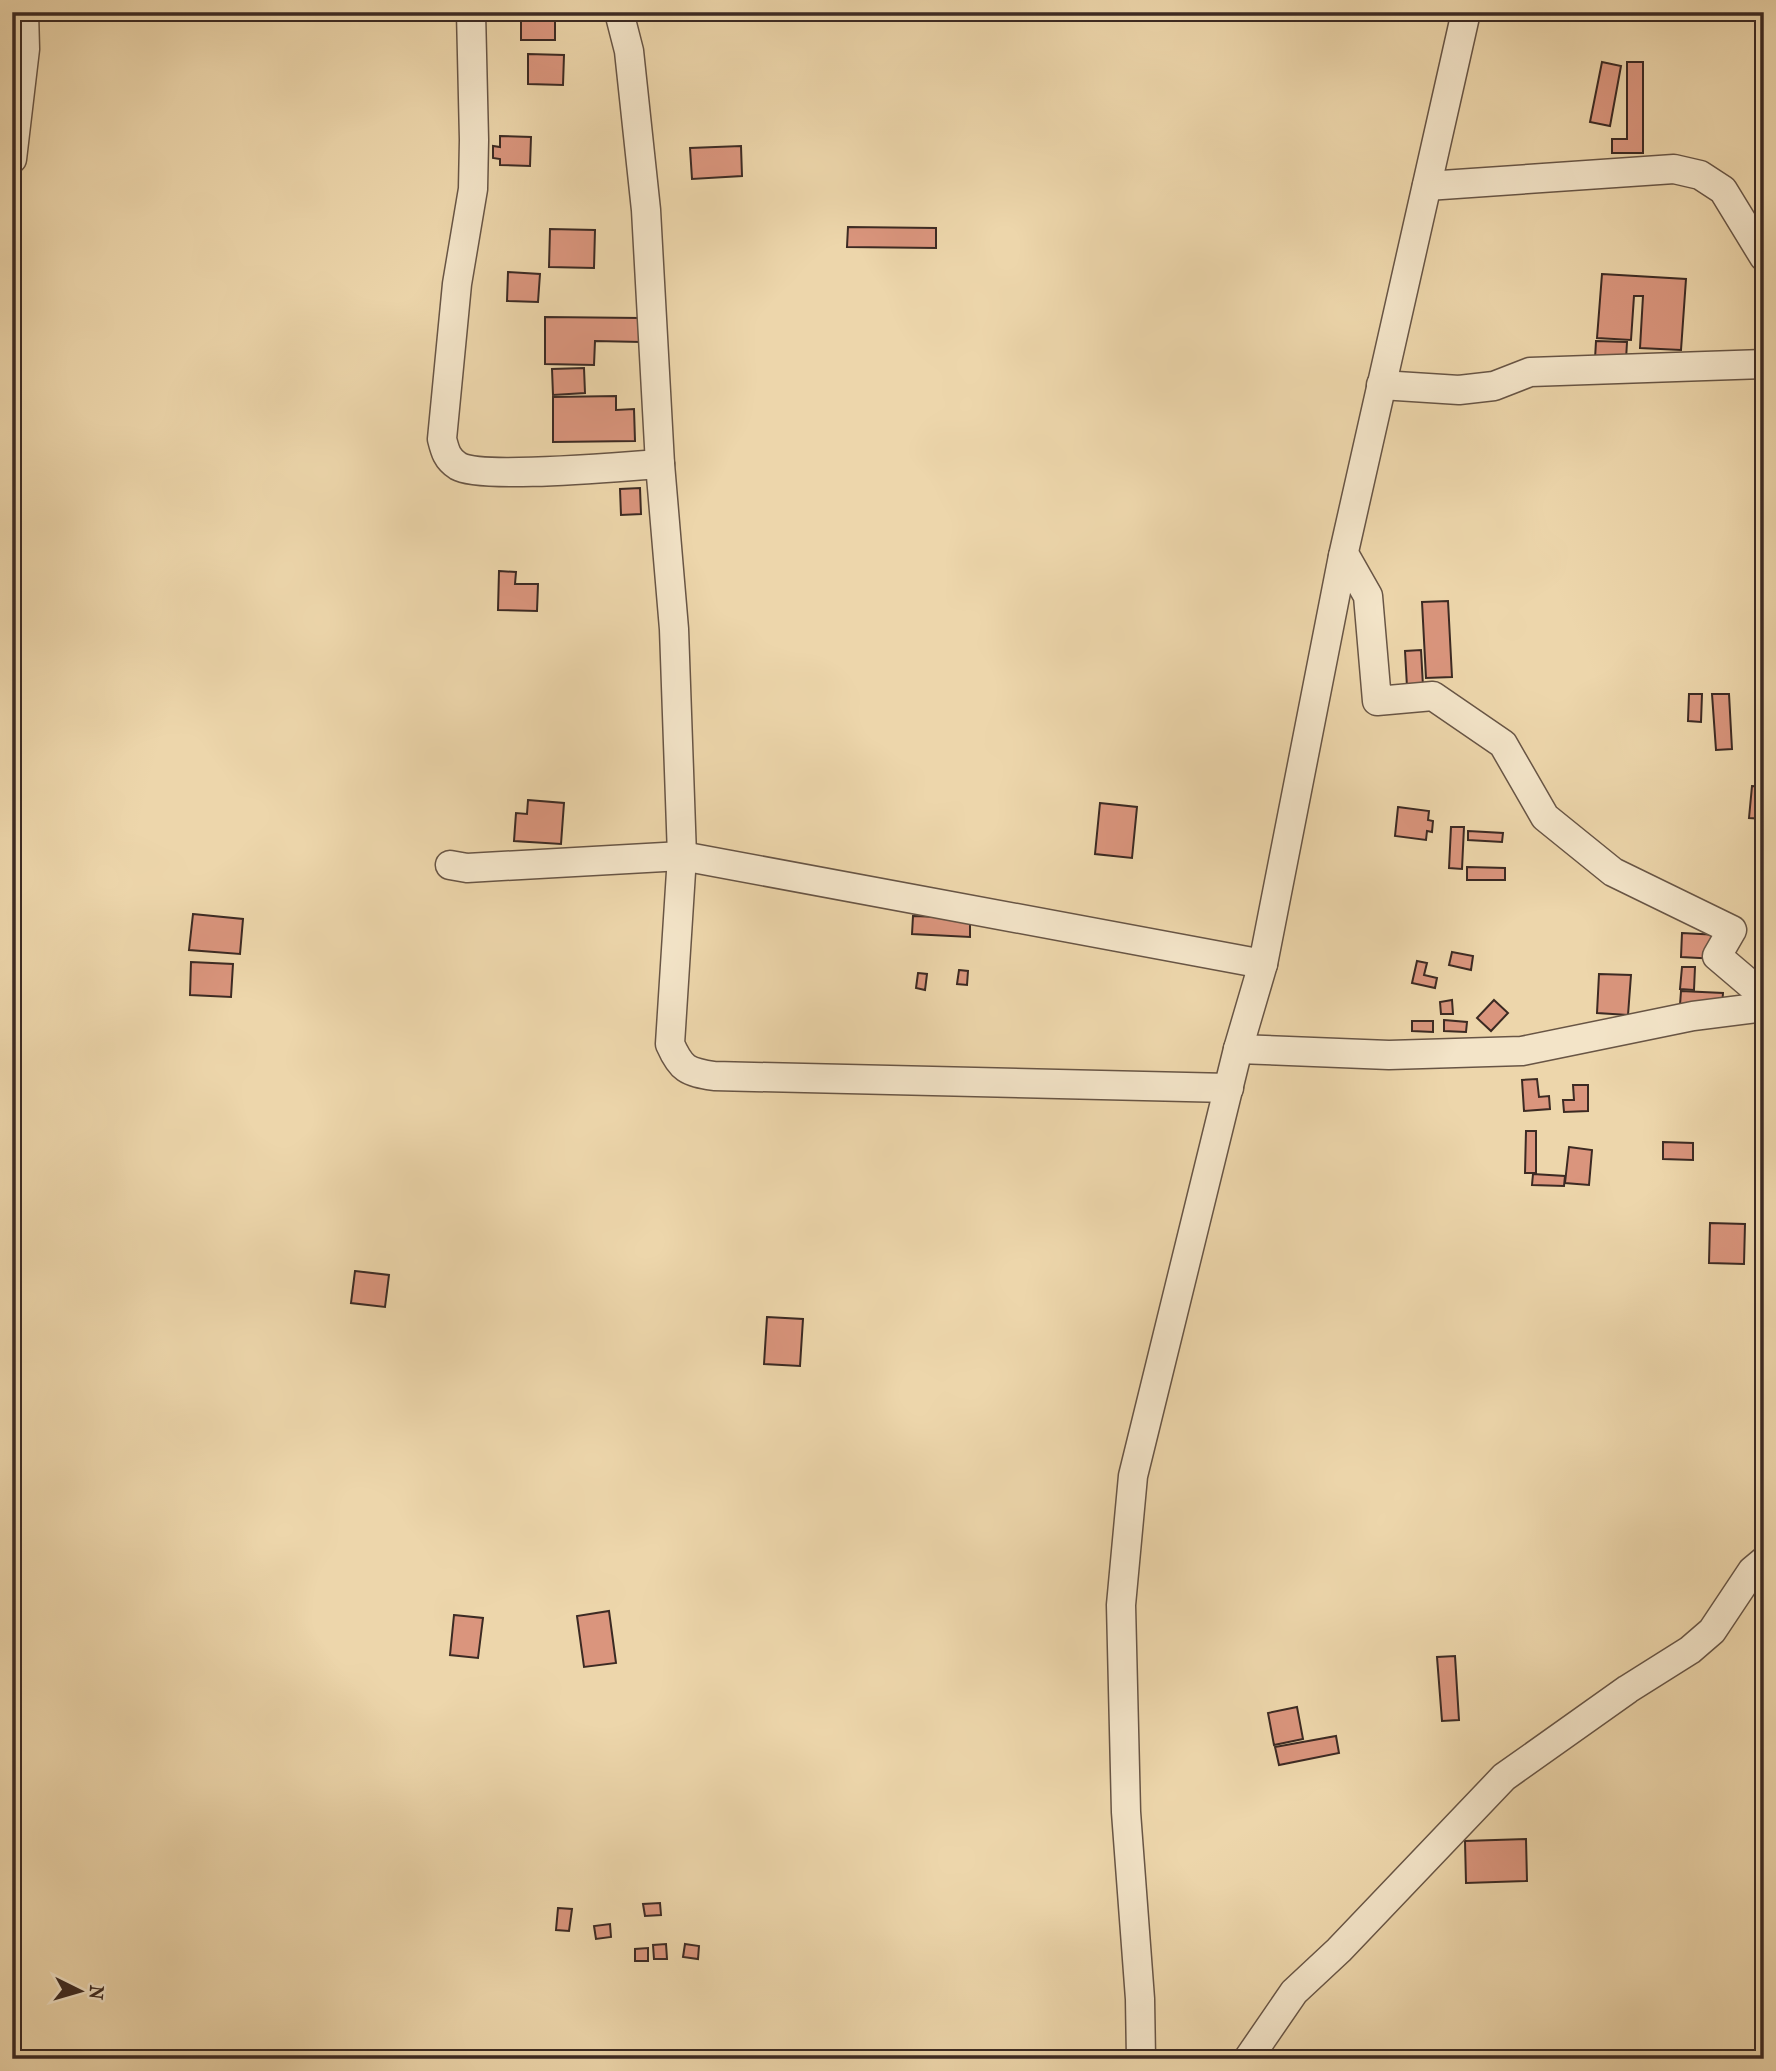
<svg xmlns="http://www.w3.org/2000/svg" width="1776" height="2071" font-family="'IM FELL French Canon',serif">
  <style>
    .building { fill: #da957d; stroke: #3c2a23; stroke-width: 2 }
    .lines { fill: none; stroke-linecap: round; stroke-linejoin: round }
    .minor-casing { stroke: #685545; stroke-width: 31 }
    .minor { stroke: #f3e4c8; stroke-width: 28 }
  </style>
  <rect width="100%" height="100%" fill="#edd6ab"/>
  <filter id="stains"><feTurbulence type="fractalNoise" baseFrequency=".00286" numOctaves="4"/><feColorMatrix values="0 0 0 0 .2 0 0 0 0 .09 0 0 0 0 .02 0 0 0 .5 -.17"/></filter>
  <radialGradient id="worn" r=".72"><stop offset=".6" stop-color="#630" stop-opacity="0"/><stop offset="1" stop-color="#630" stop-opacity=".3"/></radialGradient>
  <!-- building -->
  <g class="building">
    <rect x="521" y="13" width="34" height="27"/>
    <path d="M528 54 564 55 563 85 528 84Z"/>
    <path d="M1602 62 1621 66 1610 126 1590 122Z"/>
    <path d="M1627 62H1643V153H1612V139H1627Z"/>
    <path d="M500 136 531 137 530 166 500 165V159L493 158V146L500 147Z"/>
    <path d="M741 146 742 176 692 179 690 148Z"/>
    <path d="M848 227 936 228V248L847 247Z"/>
    <path d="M550 229 595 230 594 268 549 267Z"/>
    <path d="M508 272 540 274 538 302 507 301Z"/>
    <path d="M1602 274 1686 279 1681 350 1640 348 1643 296H1634L1631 340 1597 338Z"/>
    <path d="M545 317 641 318V342L595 341 594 365 545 364Z"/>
    <path d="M1596 341 1627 342 1626 360 1595 359Z"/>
    <path d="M584 368 585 393 553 395 552 369Z"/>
    <path d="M616 396V410L634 409 635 441 553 442V397Z"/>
    <path d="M640 488 641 514 621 515 620 489Z"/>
    <path d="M499 571 516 572 515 584H538L537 611 498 610Z"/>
    <path d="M1448 601 1452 677 1426 678 1422 602Z"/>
    <path d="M1421 650 1423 686 1407 687 1405 651Z"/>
    <path d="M1689 694H1702L1701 722 1688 721Z"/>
    <path d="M1712 694H1729L1732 749 1716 750Z"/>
    <path d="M1752 786 1764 787V819L1749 818Z"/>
    <path d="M528 800 564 803 561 844 514 841 516 813 527 814Z"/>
    <path d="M1100 803 1137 807 1132 858 1095 854Z"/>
    <path d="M1398 807 1429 811 1428 820 1433 821 1432 832 1427 831 1426 840 1395 836Z"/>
    <path d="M1451 827H1464L1462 869 1449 868Z"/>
    <path d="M1468 831 1503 833 1502 842 1468 840Z"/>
    <path d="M1467 867 1505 868V880H1467Z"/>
    <path d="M193 914 243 919 240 954 189 950Z"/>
    <path d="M913 916 970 918V937L912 934Z"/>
    <path d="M1682 933 1719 935 1718 959 1681 957Z"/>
    <path d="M1452 952 1473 956 1471 970 1449 965Z"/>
    <path d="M1417 961 1427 963 1424 975 1437 978 1435 988 1412 983Z"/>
    <path d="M191 962 233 964 231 997 190 995Z"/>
    <path d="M1682 967H1695L1694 990 1680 989Z"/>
    <path d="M959 970 968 971 967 985 957 984Z"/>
    <path d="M918 973 927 974 925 990 916 988Z"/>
    <path d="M1599 974 1631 975 1628 1015 1597 1013Z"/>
    <path d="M1681 991 1723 993 1722 1006 1680 1005Z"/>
    <path d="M1452 1000 1453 1014H1441L1440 1002Z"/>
    <path d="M1494 1000 1508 1013 1491 1031 1477 1018Z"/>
    <path d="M1444 1020 1467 1022 1466 1032 1444 1031Z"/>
    <path d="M1412 1021H1433V1032L1412 1031Z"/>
    <path d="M1537 1079 1539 1097 1549 1096 1550 1109 1524 1111 1522 1080Z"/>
    <path d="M1573 1085H1588V1111L1564 1112 1563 1100H1574Z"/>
    <path d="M1526 1131H1536V1173H1525Z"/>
    <path d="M1663 1142 1693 1143V1160L1663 1159Z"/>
    <path d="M1569 1147 1592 1150 1589 1185 1565 1183Z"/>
    <path d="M1533 1174 1565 1176 1564 1186 1532 1185Z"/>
    <path d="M1710 1223 1745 1224 1744 1264 1709 1263Z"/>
    <path d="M355 1271 389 1275 385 1307 351 1303Z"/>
    <path d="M767 1317 803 1319 800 1366 764 1364Z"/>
    <path d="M609 1611 616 1663 584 1667 577 1616Z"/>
    <path d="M454 1615 483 1618 478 1658 450 1655Z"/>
    <path d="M1455 1656 1459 1720 1442 1721 1437 1657Z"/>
    <path d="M1297 1707 1303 1739 1274 1745 1268 1713Z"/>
    <path d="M1336 1736 1339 1753 1279 1765 1275 1747Z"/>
    <path d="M1526 1839 1527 1881 1466 1883 1465 1841Z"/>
    <path d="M660 1903 661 1915 645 1916 643 1904Z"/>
    <path d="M558 1908 572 1909 569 1931 556 1930Z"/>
    <path d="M610 1924 611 1937 596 1939 594 1926Z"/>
    <path d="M666 1944 667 1959H654L653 1945Z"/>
    <path d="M685 1944 699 1946 698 1959 683 1957Z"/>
    <path d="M648 1948V1961H635V1949Z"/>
  </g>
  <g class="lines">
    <!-- minor casing -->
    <g class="minor-casing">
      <g id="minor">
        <path d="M471 12 474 140 473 189 457 284 442 439C445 451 447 459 458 466 482 480 624 466 660 464"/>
        <path d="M619 12 629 51 646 210 660 464 674 629 682 856 670 1044C681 1069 687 1072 714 1076L1229 1088"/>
        <path d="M12 159 25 49 24 12"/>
        <path d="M1427 186 1674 169 1700 175 1723 190 1764 257"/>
        <path d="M1381 385 1459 390 1494 386 1530 372 1764 364"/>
        <path d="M1343 556 1347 559 1368 596 1377 701 1433 696 1503 744 1545 817 1613 872 1732 930 1717 956 1764 996"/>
        <path d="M450 865 467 868 682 856 1263 964"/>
        <path d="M1238 1049 1389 1055 1522 1051 1693 1016 1764 1007"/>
        <path d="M1141 2059 1140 1999 1126 1812 1121 1605 1133 1476 1238 1049 1263 964 1343 556 1466 12"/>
        <path d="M1248 2059 1294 1992 1339 1950 1504 1777 1628 1689 1690 1650 1712 1631 1752 1571 1764 1561"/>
      </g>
    </g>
    <!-- minor -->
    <use href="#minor" class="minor"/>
  </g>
  <!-- margin -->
  <rect width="1776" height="2071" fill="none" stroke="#edd6ab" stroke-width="42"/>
  <rect x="14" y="14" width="1748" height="2043" fill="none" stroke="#3c2a23" stroke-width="3.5"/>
  <rect x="21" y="21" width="1734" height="2029" fill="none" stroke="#3c2a23" stroke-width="2"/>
  <!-- north arrow -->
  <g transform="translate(80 1991) rotate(95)" stroke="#f3e4c8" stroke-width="5" paint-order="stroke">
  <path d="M0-5L12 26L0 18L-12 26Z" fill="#3c2a23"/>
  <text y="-10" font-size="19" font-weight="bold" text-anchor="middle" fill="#3c2a23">N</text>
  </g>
  <rect width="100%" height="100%" filter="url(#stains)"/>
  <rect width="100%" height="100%" fill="url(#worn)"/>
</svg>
